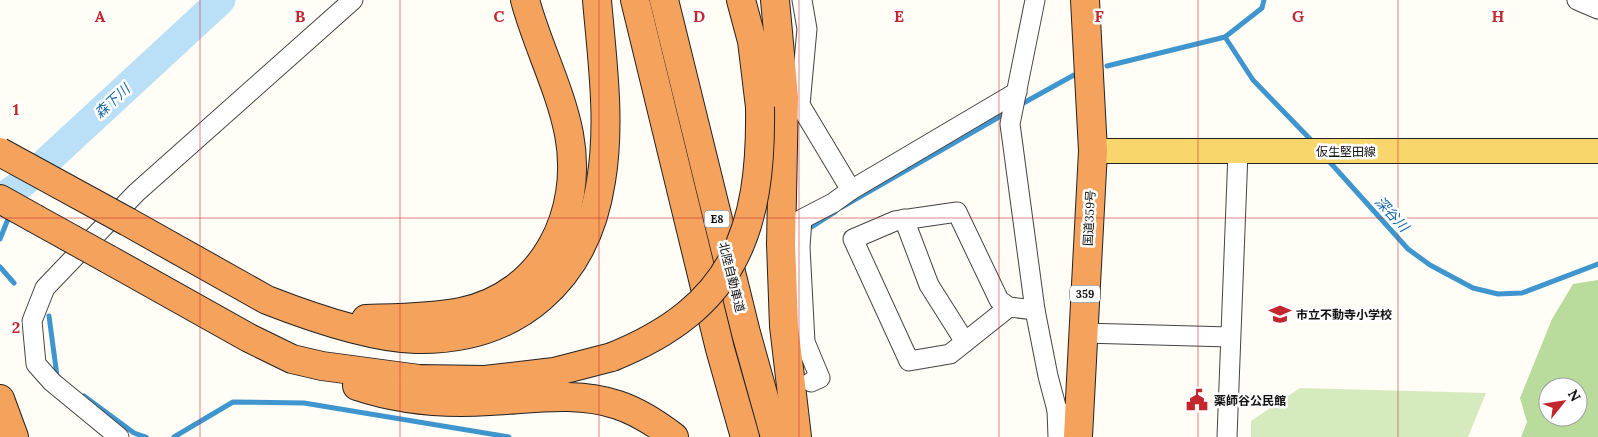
<svg xmlns="http://www.w3.org/2000/svg" width="1598" height="437" font-family="Lora,'Noto Sans JP',serif">
  <style>
    .green { fill: #d5ebbd }
    .forest { fill: #b9dc9c; fill-rule: evenodd }
    .lines { fill: none; stroke-linecap: round; stroke-linejoin: round }
    .stream { stroke: #3f96cf; stroke-width: 5 }
    .river { stroke: #b9e0f7; stroke-width: 29 }
    .minor-casing { stroke: #444; stroke-width: 21 }
    .major-casing { stroke: #222; stroke-width: 26 }
    .highway-casing { stroke: #222; stroke-width: 30 }
    .minor { stroke: #fff; stroke-width: 19 }
    .major { stroke: #f9d66b; stroke-width: 24 }
    .highway { stroke: #f5a25d; stroke-width: 28 }
    .highway-bridge-casing { stroke: #222; stroke-width: 30; stroke-linecap: butt }
    .highway-bridge { stroke: #f5a25d; stroke-width: 28 }
    .grid { fill: none; stroke: #c4262e; stroke-width: 1; stroke-opacity: 0.55 }
    .labels { text-anchor: middle; dominant-baseline: central; stroke-width: 5; stroke-linejoin: round; paint-order: stroke }
    .shield { fill: #fff; stroke: #585858; stroke-width: 1 }
    .shield-label { font-size: 11px; font-weight: bold; fill: #111 }
    .street-label { font-size: 12px; fill: #111; stroke: #fff }
    .poi-label { font-size: 12px; font-weight: bold; fill: #111; stroke: #fff; text-anchor: start }
    .water-label { font-size: 14px; font-style: italic; fill: #1768a6; stroke: #fff }
    .grid-label { font-size: 16px; text-anchor: middle; font-weight: bold; fill: #c4262e; stroke: #fff; stroke-width: 5; stroke-linejoin: round; paint-order: stroke }
  </style>
  <rect width="100%" height="100%" fill="#fffdf5"/>
  <!-- green -->
  <path class="green" d="M1300 388 1486 393 1468 437H1251V421Z"/>
  <!-- forest -->
  <path class="forest" d="M1598 280V437H1521L1527 422 1520 398 1552 319 1573 284ZM1548 387H1578V417H1548Z"/>
  <g class="lines">
    <!-- stream -->
    <g class="stream">
      <path d="M1225 37 1253 80 1314 143"/>
      <path d="M1107 66 1225 37 1262 8 1264 0"/>
      <path d="M1018 106 1074 75"/>
      <path d="M1327 159 1408 249 1430 265 1473 288 1498 294 1522 293 1598 264"/>
      <path d="M16 200 23 183"/>
      <path d="M842 207 1006 113"/>
      <path d="M807 230 835 212"/>
      <path d="M0 239 10 214"/>
      <path d="M0 267 14 283"/>
      <path d="M49 316 57 376 59 378"/>
      <path d="M84 396 134 433 146 437"/>
      <path d="M174 437 233 402 304 403 509 437"/>
    </g>
    <!-- river -->
    <path class="river" d="M0 199 23 183 221 0"/>
    <!-- minor casing -->
    <g class="minor-casing">
      <g id="minor">
        <path d="M802 0 807 29 800 105 851 190"/>
        <path d="M1035 0 1010 124 1035 310 1048 376 1057 410 1078 422"/>
        <path d="M1577 0 1598 9"/>
        <path d="M904 219 929 285 965 342"/>
        <path d="M1009 307 999 300 957 212 895 221 853 239 909 361 950 354 1009 307 1035 310"/>
        <path d="M1083 333 1230 337"/>
        <path d="M811 382 820 378 805 342 800 247 802 219 833 203 851 190 1017 92"/>
        <path d="M1057 410 1058 437"/>
        <path d="M119 437 52 382 36 364 32 321 45 288 136 193 353 0"/>
        <path d="M1227 437 1238 152"/>
      </g>
    </g>
    <!-- major casing -->
    <g class="major-casing">
      <path id="major" d="M1093 151H1598"/>
    </g>
    <!-- highway casing -->
    <g class="highway-casing">
      <g id="highway">
        <path d="M635 0 720 349 745 437"/>
        <path d="M664 0 746 333 775 437"/>
        <path d="M741 0 752 41 760 107"/>
        <path d="M775 0 784 97 781 244 784 326 797 437"/>
        <path d="M0 199 34 218"/>
        <path d="M128 222 267 300C308 316 372 338 416 339 517 341 586 280 601 181 611 122 602 59 597 0"/>
        <path d="M108 259 249 338 292 359 322 366 419 379 485 380 554 372 612 357"/>
        <path d="M366 319C397 318 430 318 461 312 544 295 584 213 569 134 560 88 537 45 525 0"/>
        <path d="M357 386C399 400 445 404 489 401 532 399 577 391 618 405 639 412 657 424 674 437"/>
        <path d="M0 399 14 437"/>
        <path d="M1078 437 1093 151 1085 0"/>
      </g>
    </g>
    <!-- minor -->
    <use href="#minor" class="minor"/>
    <!-- major -->
    <use href="#major" class="major"/>
    <!-- highway -->
    <use href="#highway" class="highway"/>
    <!-- highway-bridge casing -->
    <g class="highway-bridge-casing">
      <g id="highway-bridge">
        <path d="M0 152 128 222"/>
        <path d="M34 218 108 259"/>
        <path d="M612 357C734 308 762 231 760 107"/>
      </g>
    </g>
    <!-- highway-bridge -->
    <use href="#highway-bridge" class="highway-bridge"/>
  </g>
  <!-- grid -->
  <path class="grid" d="M200 0V437M400 0V437M599 0V437M799 0V437M999 0V437M1198 0V437M1398 0V437M0 218H1598"/>
  <!-- icons -->
  <defs>
    <g id="school-bare" transform="scale(1.725)"><path d="M0-5L7-2L0 1L-7-2ZM-4 1L0 2.5L4 1V4Q0 6-4 4Z" fill="#c4262e" stroke="#fff" stroke-width="2.5" paint-order="stroke"/></g>
    <g id="civic-bare" transform="scale(1.725)"><path d="M-.6-6.5H3V-4.5H.6V-3L4-1V1h2V6H-6V1h2V-1L-.6-3ZM-1.2 2.5V6h2.4V2.5Z" fill="#c4262e" stroke="#fff" stroke-width="2.5" paint-order="stroke"/></g>
  </defs>
  <g fill-rule="evenodd">
    <use href="#school-bare" x="1280" y="314"/>
    <use href="#civic-bare" x="1197" y="400"/>
  </g>
  <g class="labels">
    <!-- shield labels -->
    <g class="shield">
      <rect x="704.5" y="210.5" width="25" height="17" rx="4"/>
      <rect x="1070" y="285.5" width="30" height="17" rx="4"/>
    </g>
    <g class="shield-label">
      <text x="717" y="219">E8</text>
      <text x="1085" y="294">359</text>
    </g>
    <!-- street labels -->
    <g class="street-label">
      <text x="1346" y="151">仮生堅田線</text>
      <text transform="translate(1089 218) rotate(-87)">国道359号</text>
      <text transform="translate(732 277) rotate(76)">北陸自動車道</text>
    </g>
    <!-- poi labels -->
    <g class="poi-label">
      <text x="1296" y="314">市立不動寺小学校</text>
      <text x="1214" y="400">薬師谷公民館</text>
    </g>
    <!-- water labels -->
    <g class="water-label">
      <text transform="translate(112 101) rotate(-43)">森下川</text>
      <text transform="translate(1392 214) rotate(47)">深谷川</text>
    </g>
  </g>
  <g class="grid-label">
    <text x="100" y="22">A</text>
    <text x="300" y="22">B</text>
    <text x="499" y="22">C</text>
    <text x="699" y="22">D</text>
    <text x="899" y="22">E</text>
    <text x="1099" y="22">F</text>
    <text x="1298" y="22">G</text>
    <text x="1498" y="22">H</text>
    <text x="16" y="115">1</text>
    <text x="16" y="333">2</text>
  </g>
  <!-- north arrow -->
  <g transform="translate(1563 402) rotate(60)"><circle r="24" fill="#ffffff" stroke="#a0a0a0"/>
  <path d="M0-4L9 19L0 12L-9 19Z" fill="#c4262e"/>
  <text y="-8" font-size="14" font-weight="bold" text-anchor="middle" fill="#111111">N</text>
  </g>
</svg>
